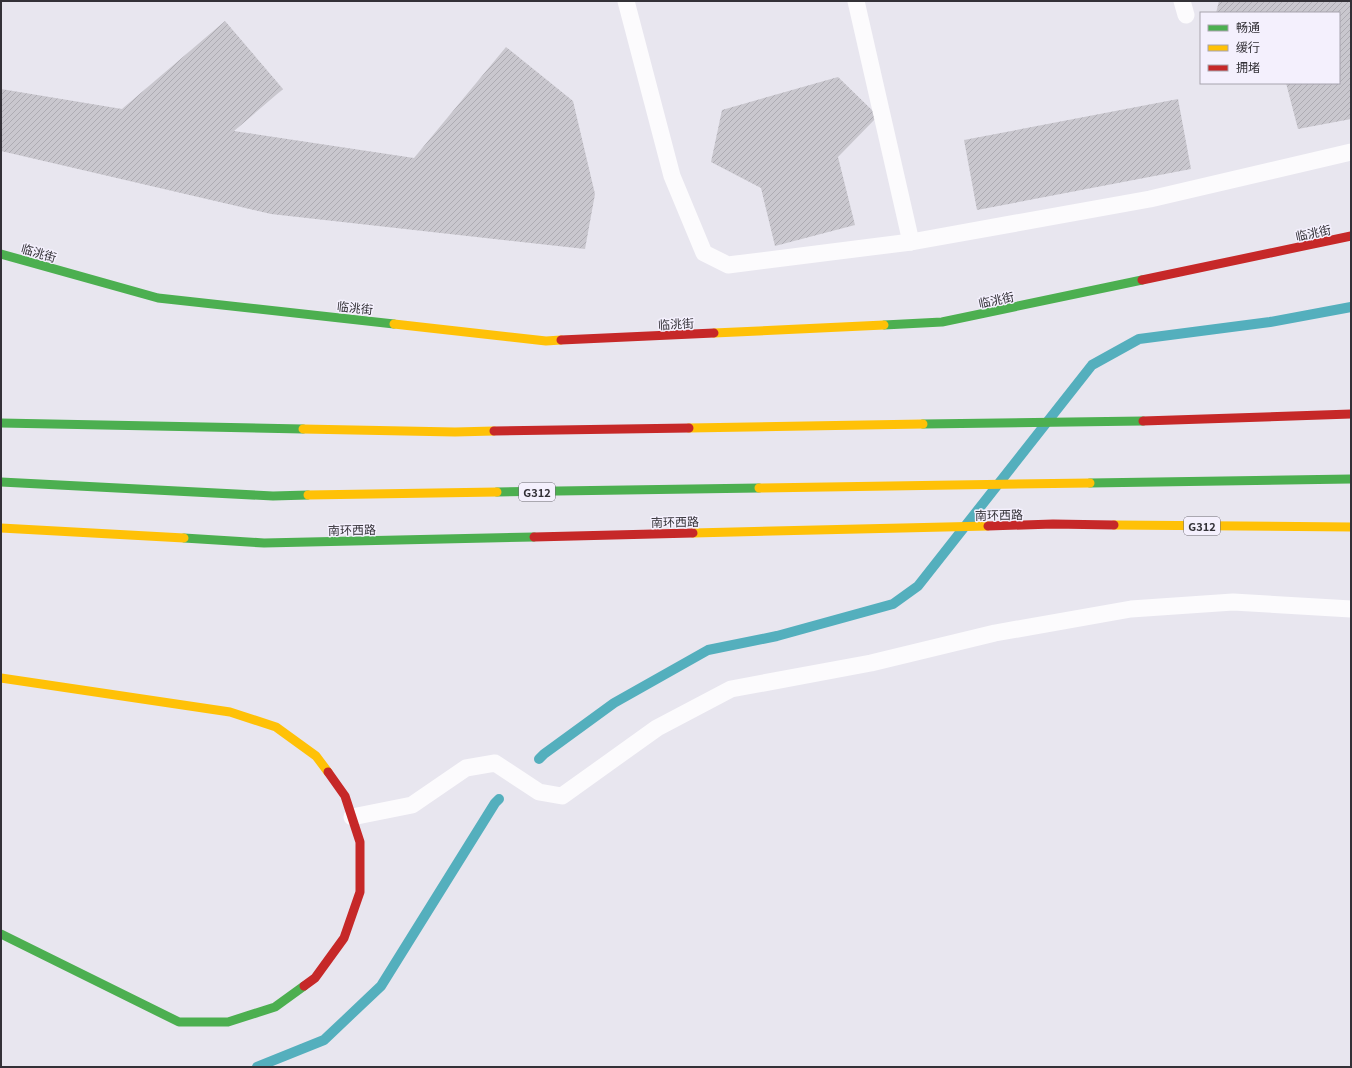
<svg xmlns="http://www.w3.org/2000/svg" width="1352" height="1068" font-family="Georgia,'Noto Sans SC',serif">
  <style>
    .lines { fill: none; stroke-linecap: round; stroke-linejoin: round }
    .stream { stroke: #54afbd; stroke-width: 10 }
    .building { fill: url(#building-hatch) }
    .lane { stroke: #fcfbfd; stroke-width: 17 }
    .fast { stroke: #4caf50; stroke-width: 9 }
    .slow { stroke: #ffc107; stroke-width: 9 }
    .jam { stroke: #c62828; stroke-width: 9 }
    .labels { text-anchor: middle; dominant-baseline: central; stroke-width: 3; stroke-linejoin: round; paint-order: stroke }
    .shield { fill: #f4f0fd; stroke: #6d6a72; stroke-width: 1 }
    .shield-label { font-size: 11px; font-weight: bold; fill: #333137 }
    .street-label { font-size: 12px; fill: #333137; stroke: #f4f0fd }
  </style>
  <defs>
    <pattern id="building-hatch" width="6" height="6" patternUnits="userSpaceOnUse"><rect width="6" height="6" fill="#c9c7ce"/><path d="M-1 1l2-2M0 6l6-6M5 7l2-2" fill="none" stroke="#adabb2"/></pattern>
  </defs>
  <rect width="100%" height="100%" fill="#e8e6ef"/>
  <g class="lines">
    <!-- stream -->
    <g class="stream">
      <path d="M539 759 544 754 614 703 708 650 777 636 893 604 918 586 1092 365 1139 339 1270 322 1351 307"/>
      <path d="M257 1067 324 1040 381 986 495 803 499 799"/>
    </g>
  </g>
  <!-- building -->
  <g class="building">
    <path d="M1219 1H1351V119L1298 129 1286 83H1339V13H1216Z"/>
    <path d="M225 21 283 89 234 131 414 158 506 47 573 101 595 194 585 249 271 214 1 151V89L122 109Z"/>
    <path d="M838 77 878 116 838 157 855 225 775 246 761 188 711 162 722 110Z"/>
    <path d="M1178 99 1191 169 977 210 964 140Z"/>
  </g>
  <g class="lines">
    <!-- lane -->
    <g class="lane">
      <path d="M626 1 672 176 704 253 728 265 911 242 1150 199 1351 152"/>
      <path d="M856 1 911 242"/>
      <path d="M1182 1 1186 15"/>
      <path d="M352 817 412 805 466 768 495 763 539 792 562 796 657 728 731 689 871 663 995 633 1131 609 1233 602 1351 609"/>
    </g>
    <!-- fast -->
    <g class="fast">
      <path d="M1 254 158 298 394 324"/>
      <path d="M884 325 942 322 1142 280"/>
      <path d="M1 423 303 429"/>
      <path d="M923 424 1143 421"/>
      <path d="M1 482 273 496 308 495"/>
      <path d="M1090 483 1351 479"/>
      <path d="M497 492 759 488"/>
      <path d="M184 538 264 543 534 537"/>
      <path d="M1 934 179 1022H228L275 1007 304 986"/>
    </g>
    <!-- slow -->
    <g class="slow">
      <path d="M394 324 546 341 561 340"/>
      <path d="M714 333 884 325"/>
      <path d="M689 428 923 424"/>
      <path d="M303 429 455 432 494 431"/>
      <path d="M759 488 1090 483"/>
      <path d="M308 495 497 492"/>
      <path d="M1114 525 1351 527"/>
      <path d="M1 528 184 538"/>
      <path d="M693 533 988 526"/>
      <path d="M1 678 230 712 276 727 316 756 328 772"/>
    </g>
    <!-- jam -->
    <g class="jam">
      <path d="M1142 280 1351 236"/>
      <path d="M561 340 714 333"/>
      <path d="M1143 421 1351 414"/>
      <path d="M494 431 689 428"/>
      <path d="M988 526 1053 524 1114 525"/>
      <path d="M534 537 693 533"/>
      <path d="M304 986 315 978 344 938 360 892V842L345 796 328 772"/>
    </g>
  </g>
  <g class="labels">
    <!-- shield labels -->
    <g class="shield">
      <rect x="519" y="483" width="36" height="18" rx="3"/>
      <rect x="1184" y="517" width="36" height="18" rx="3"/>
    </g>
    <g class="shield-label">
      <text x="537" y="492">G312</text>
      <text x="1202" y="526">G312</text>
    </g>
    <!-- street labels -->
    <g class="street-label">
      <text transform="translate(1313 232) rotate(-12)">临洮街</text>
      <text transform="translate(39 252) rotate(16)">临洮街</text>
      <text transform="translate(996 299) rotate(-12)">临洮街</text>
      <text transform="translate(355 307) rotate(6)">临洮街</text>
      <text transform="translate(676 323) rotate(-3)">临洮街</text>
      <text transform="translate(999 514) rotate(-1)">南环西路</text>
      <text transform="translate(675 521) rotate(-1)">南环西路</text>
      <text transform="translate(352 529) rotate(-1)">南环西路</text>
    </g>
  </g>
  <!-- border -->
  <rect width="1352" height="1068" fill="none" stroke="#333137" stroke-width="4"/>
  <!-- legend -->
  <rect x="1200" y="12" width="140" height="72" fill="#f4f0fd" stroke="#a7a4ae"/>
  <rect x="1208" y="25" width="20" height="6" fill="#4caf50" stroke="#a7a4ae"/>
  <text x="1236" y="32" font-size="12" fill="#333137">畅通</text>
  <rect x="1208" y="45" width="20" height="6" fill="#ffc107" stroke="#a7a4ae"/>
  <text x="1236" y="52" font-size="12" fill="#333137">缓行</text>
  <rect x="1208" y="65" width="20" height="6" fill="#c62828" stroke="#a7a4ae"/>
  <text x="1236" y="72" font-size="12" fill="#333137">拥堵</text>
</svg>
